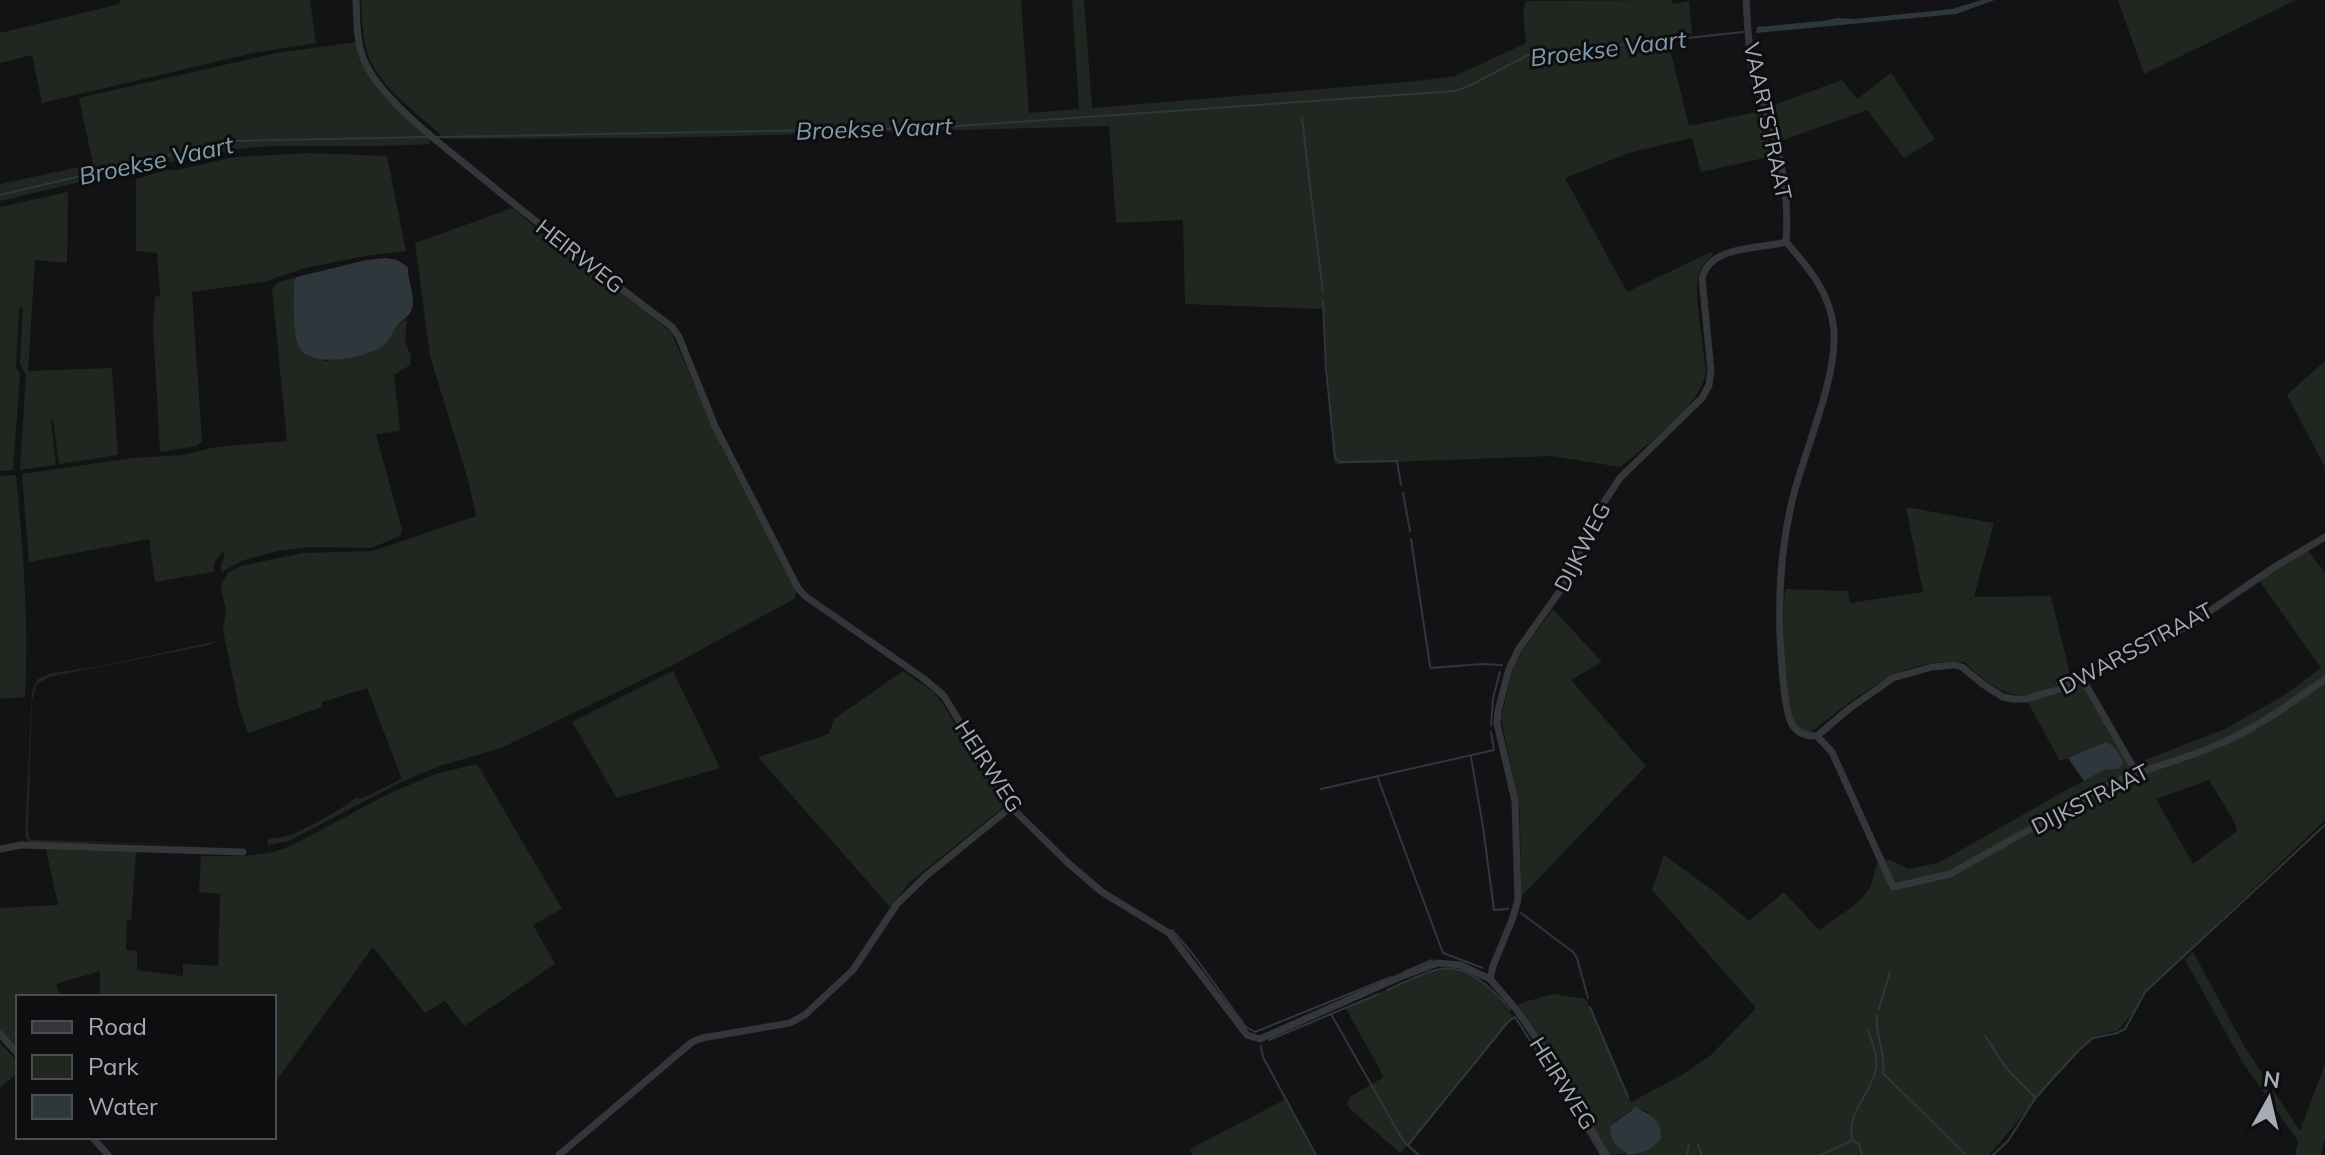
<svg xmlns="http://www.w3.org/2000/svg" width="2325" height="1155" font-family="Mulish,sans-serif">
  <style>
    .green { fill: #202720; fill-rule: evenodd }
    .water { fill: #2e373c }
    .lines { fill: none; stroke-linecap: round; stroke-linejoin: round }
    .stream { stroke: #2e373c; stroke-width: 2 }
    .street { stroke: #353639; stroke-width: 7 }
    .labels { text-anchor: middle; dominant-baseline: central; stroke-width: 6; stroke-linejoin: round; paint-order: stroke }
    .street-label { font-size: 22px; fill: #a6acb4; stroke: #0e0e10 }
    .water-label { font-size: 24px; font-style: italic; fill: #809dac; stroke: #0e0e10 }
  </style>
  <rect width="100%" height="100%" fill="#131315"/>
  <!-- green -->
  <g class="green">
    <path d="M120 0H310L316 43 253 53 42 103 32 55 0 63V33L120 4Z"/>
    <path d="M361 0H1021L1029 113 1079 109 1072 0H1084L1092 108 1417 81 1455 76 1526 43 1523 12 1526 1 1672 0 1673 4 1689 1 1692 33 1667 37 1689 126 1761 111 1773 156 1701 172 1692 138 1632 152 1565 178 1627 292 1711 252 1713 255C1706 261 1700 267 1698 276 1694 298 1704 347 1706 372 1699 408 1655 437 1628 461L1620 467 1552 456 1335 464 1323 309 1185 304 1183 220 1116 223 1109 126 656 138 445 139C417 111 374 87 365 44 362 30 362 14 361 0Z"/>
    <path d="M2118 0H2296L2144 74Z"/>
    <path d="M356 42 371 79 378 89 430 139 429 144C373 148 316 144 260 147 225 149 191 161 156 164L0 201V184L93 164 79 98 277 53Z"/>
    <path d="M1891 73 1935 139 1904 158 1867 110 1781 141 1771 106 1842 80 1857 99Z"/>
    <path d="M307 153 387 156 406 251 365 256 305 268 264 282 192 292 202 441 197 446 160 452 153 327 155 297 160 296 157 253 136 251V179L167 170H178L234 157Z"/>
    <path d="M68 192 67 263 35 260 28 371 112 368 118 455 59 464 53 420 51 421 56 465 20 470 26 376 20 363 23 308 19 307 16 367 20 375 13 470 0 471V207Z"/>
    <path d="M513 208 552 242 620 291 671 332 725 453 797 591 794 599 671 666 501 748 440 766 403 781 289 841 268 845 267 840C275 837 284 838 293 834 315 824 336 812 356 798L360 799 402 779 367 688 322 702V707L248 733 239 707 223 630 226 611 221 588 222 582 229 572 241 566 302 553 373 551 476 516 468 480 430 356 415 243Z"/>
    <path d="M297 277 294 282 296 332 308 356 326 361 368 352 407 318 405 342 411 356 410 365 394 375 400 431 376 434 402 530 400 536 371 548 311 547 278 551 244 560 221 572C220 563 226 556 224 550L215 561 213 572 155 582 149 539 29 562 22 474 133 458 183 455 216 447 287 441 272 289 278 282Z"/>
    <path d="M2325 361V467L2287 395Z"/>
    <path d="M16 475C23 549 29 623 25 697L0 699V476Z"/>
    <path d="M1906 507 1994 523 1974 597 2051 596 2071 678C2022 708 2002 697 1964 662 1900 657 1859 696 1811 732H1804C1802 731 1796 725 1795 723 1781 700 1783 617 1785 589L1848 591 1850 603 1923 592Z"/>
    <path d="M2307 549 2325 573V820L2141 996 2133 1013 2117 1031 2097 1035 2075 1054 1989 1155H1630L1640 1153 1648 1112 1634 1107C1627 1116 1613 1117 1610 1130L1612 1138 1627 1154 1606 1155 1518 1004 1552 994 1586 999 1631 1102 1682 1075 1711 1055 1756 1008 1652 890 1664 855 1715 892 1749 921 1784 892 1819 930C1835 918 1858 906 1869 889 1875 879 1873 867 1880 859L1891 860 1908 869 1938 863 2070 788 2104 770 2117 769 2106 742 2060 761 2026 699 2082 678 2132 765 2225 729 2283 696 2321 668 2258 579ZM2209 780 2235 823 2237 831 2193 864 2156 799Z"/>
    <path d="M1553 609 1602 662 1571 680 1646 766 1521 897 1520 810 1501 718 1513 669 1523 649Z"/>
    <path d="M217 641 209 645 49 677 37 684 32 701 28 827 29 837 32 840 198 845 28 842 25 836 32 692 38 679 51 673 96 667Z"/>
    <path d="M673 671 720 768 617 798 572 722Z"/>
    <path d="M903 671 933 692 943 704 1004 805 1000 810 910 882 890 907 758 757 829 734 834 719Z"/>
    <path d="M477 764 562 909 533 925 555 964 464 1026 445 1001 425 1013 373 947 274 1084V997H90L100 993V971L56 984 61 997H18V1050L0 1030V908L58 905 46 849 136 852 131 920H127L126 950 137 951V970L183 976V964L218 966 220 894 199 892 201 856C233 856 262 858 291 846L390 793 436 774Z"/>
    <path d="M2193 952 2246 1049 2300 1131 2325 1064V1138L2321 1155H2295L2298 1141 2243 1063 2185 960Z"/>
    <path d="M1446 969C1481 974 1493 991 1513 1017L1400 1153 1350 1109 1347 1103 1350 1097 1384 1077 1345 1007 1420 976Z"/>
    <path d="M0 1043 18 1062V1072L0 1088Z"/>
    <path d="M1286 1099 1316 1155H1192L1190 1149Z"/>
  </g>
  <!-- water -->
  <g class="water">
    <path d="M1982 0H1995L1956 14 1756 33 1757 27 1822 21 1837 18 1854 19 1952 9Z"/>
    <path d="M386 258 397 260 408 267C407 280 416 298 412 309 409 316 405 318 400 323 394 328 391 337 386 343 372 358 313 369 300 349 292 336 294 298 294 282L297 277 366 260Z"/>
    <path d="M2106 742C2114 745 2123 756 2123 765L2117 769 2104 770 2084 781 2068 758Z"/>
    <path d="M1634 1106C1648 1114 1662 1118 1661 1138 1653 1150 1641 1154 1626 1155L1627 1153C1616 1147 1608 1138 1611 1125L1632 1110Z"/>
  </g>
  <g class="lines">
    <!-- stream -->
    <g class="stream">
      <path d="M1302 119 1323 293"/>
      <path d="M435 137 931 128 1455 91 1469 86 1528 55 1743 32"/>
      <path d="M0 195 229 141 428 137"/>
      <path d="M1323 301 1326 368 1335 458 1340 462 1397 461 1401 485"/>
      <path d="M1403 493 1410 531"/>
      <path d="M1411 539 1430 666 1431 668 1482 664 1502 665"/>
      <path d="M1491 725 1493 698 1500 672"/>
      <path d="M1471 757 1483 827 1494 910 1508 909"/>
      <path d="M1377 776 1443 953 1483 968"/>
      <path d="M1321 789 1494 750 1491 732"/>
      <path d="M1521 913 1573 952 1577 958 1588 998"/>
      <path d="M1172 930 1192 953 1246 1027 1255 1032 1391 977"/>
      <path d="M1404 972 1432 960"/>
      <path d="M1387 990C1404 983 1423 972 1441 969 1469 965 1494 990 1510 1010"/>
      <path d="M1590 1007 1628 1097"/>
      <path d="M1879 1009 1890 971"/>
      <path d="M1331 1014 1397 1130 1405 1143 1419 1155"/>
      <path d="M1877 1016C1875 1036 1886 1053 1883 1073L1966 1155"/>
      <path d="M1985 1036 2006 1068 2035 1097"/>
      <path d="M1269 1040 1379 994"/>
      <path d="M1261 1046 1263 1057 1316 1155"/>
      <path d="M1853 1140C1844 1115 1873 1092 1876 1068 1878 1055 1872 1042 1868 1030"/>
      <path d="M1408 1145 1508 1022 1515 1017 1579 1117 1601 1155"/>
      <path d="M1698 1145 1702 1155"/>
      <path d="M1687 1155 1689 1144"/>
      <path d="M1821 1155 1853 1140 1859 1144 1862 1155"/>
      <path d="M1993 1155 2008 1141 2036 1097 2079 1050 2093 1038 2117 1033 2125 1029 2145 992 2325 825"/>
    </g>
    <!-- street -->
    <g class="street">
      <path d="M356 0C357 20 356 42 364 60 380 99 442 145 475 172 540 225 605 277 672 327L679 337 715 426 798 588 805 596 923 678 944 696 1011 807 1068 863 1102 892 1169 933 1247 1035 1260 1039 1400 977 1438 963 1460 965 1490 979 1516 1009 1551 1060 1606 1155"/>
      <path d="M1746 0C1748 26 1748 54 1755 80 1760 95 1766 111 1771 126 1783 163 1789 203 1786 242"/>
      <path d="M1786 242C1810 269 1831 294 1834 331 1837 380 1804 451 1792 501 1778 561 1777 627 1784 688 1787 711 1787 737 1817 736L1832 752 1893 887 1950 874 2113 783C2151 766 2193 758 2230 739 2264 723 2294 701 2325 679"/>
      <path d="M2082 678 2136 772"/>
      <path d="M1817 736 1850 708 1893 678 1932 667 1955 665 1962 667 1984 685 2003 697 2013 699H2026L2060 689 2082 678 2097 666 2188 626 2273 568 2325 537"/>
      <path d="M0 849 21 845 243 852"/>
      <path d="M1490 979 1493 966 1512 920 1518 900 1515 801 1497 724 1498 711 1509 669 1518 650 1565 584 1593 519 1620 478 1702 398 1709 385 1711 371 1702 278C1710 245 1760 249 1786 242"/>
      <path d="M0 1034 18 1054"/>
      <path d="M92 1137 108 1155"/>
      <path d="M559 1155 692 1042 702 1038 790 1023 806 1014 853 970 897 904 927 875 1011 807"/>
    </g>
  </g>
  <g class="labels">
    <!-- street labels -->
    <g class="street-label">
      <text transform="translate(1768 121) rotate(78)">VAARTSTRAAT</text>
      <text transform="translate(580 256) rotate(38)">HEIRWEG</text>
      <text transform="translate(1582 547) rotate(-63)">DIJKWEG</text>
      <text transform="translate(2136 648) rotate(-28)">DWARSSTRAAT</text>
      <text transform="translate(989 766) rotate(57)">HEIRWEG</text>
      <text transform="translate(2090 799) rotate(-27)">DIJKSTRAAT</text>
      <text transform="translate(1563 1083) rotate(58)">HEIRWEG</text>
    </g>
    <!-- water labels -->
    <g class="water-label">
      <text transform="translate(1608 48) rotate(-7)">Broekse Vaart</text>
      <text transform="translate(874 128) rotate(-2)">Broekse Vaart</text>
      <text transform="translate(156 160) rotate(-12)">Broekse Vaart</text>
    </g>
  </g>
  <!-- legend -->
  <rect x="16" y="995" width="260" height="144" fill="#0e0e10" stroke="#4b4d52" stroke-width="2"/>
  <rect x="32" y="1021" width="40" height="12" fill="#353639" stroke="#4b4d52" stroke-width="2"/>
  <text x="88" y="1035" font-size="24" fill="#a6acb4">Road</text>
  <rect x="32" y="1055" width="40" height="24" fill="#202720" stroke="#4b4d52" stroke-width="2"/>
  <text x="88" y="1075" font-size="24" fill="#a6acb4">Park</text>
  <rect x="32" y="1095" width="40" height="24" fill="#2e373c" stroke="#4b4d52" stroke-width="2"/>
  <text x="88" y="1115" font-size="24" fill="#a6acb4">Water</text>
  <!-- north arrow -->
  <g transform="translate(2269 1099) rotate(8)" stroke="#0e0e10" stroke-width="6" paint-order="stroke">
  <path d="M0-6L14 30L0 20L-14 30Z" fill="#a6acb4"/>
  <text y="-12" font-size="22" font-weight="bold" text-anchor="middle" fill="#a6acb4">N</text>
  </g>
</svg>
